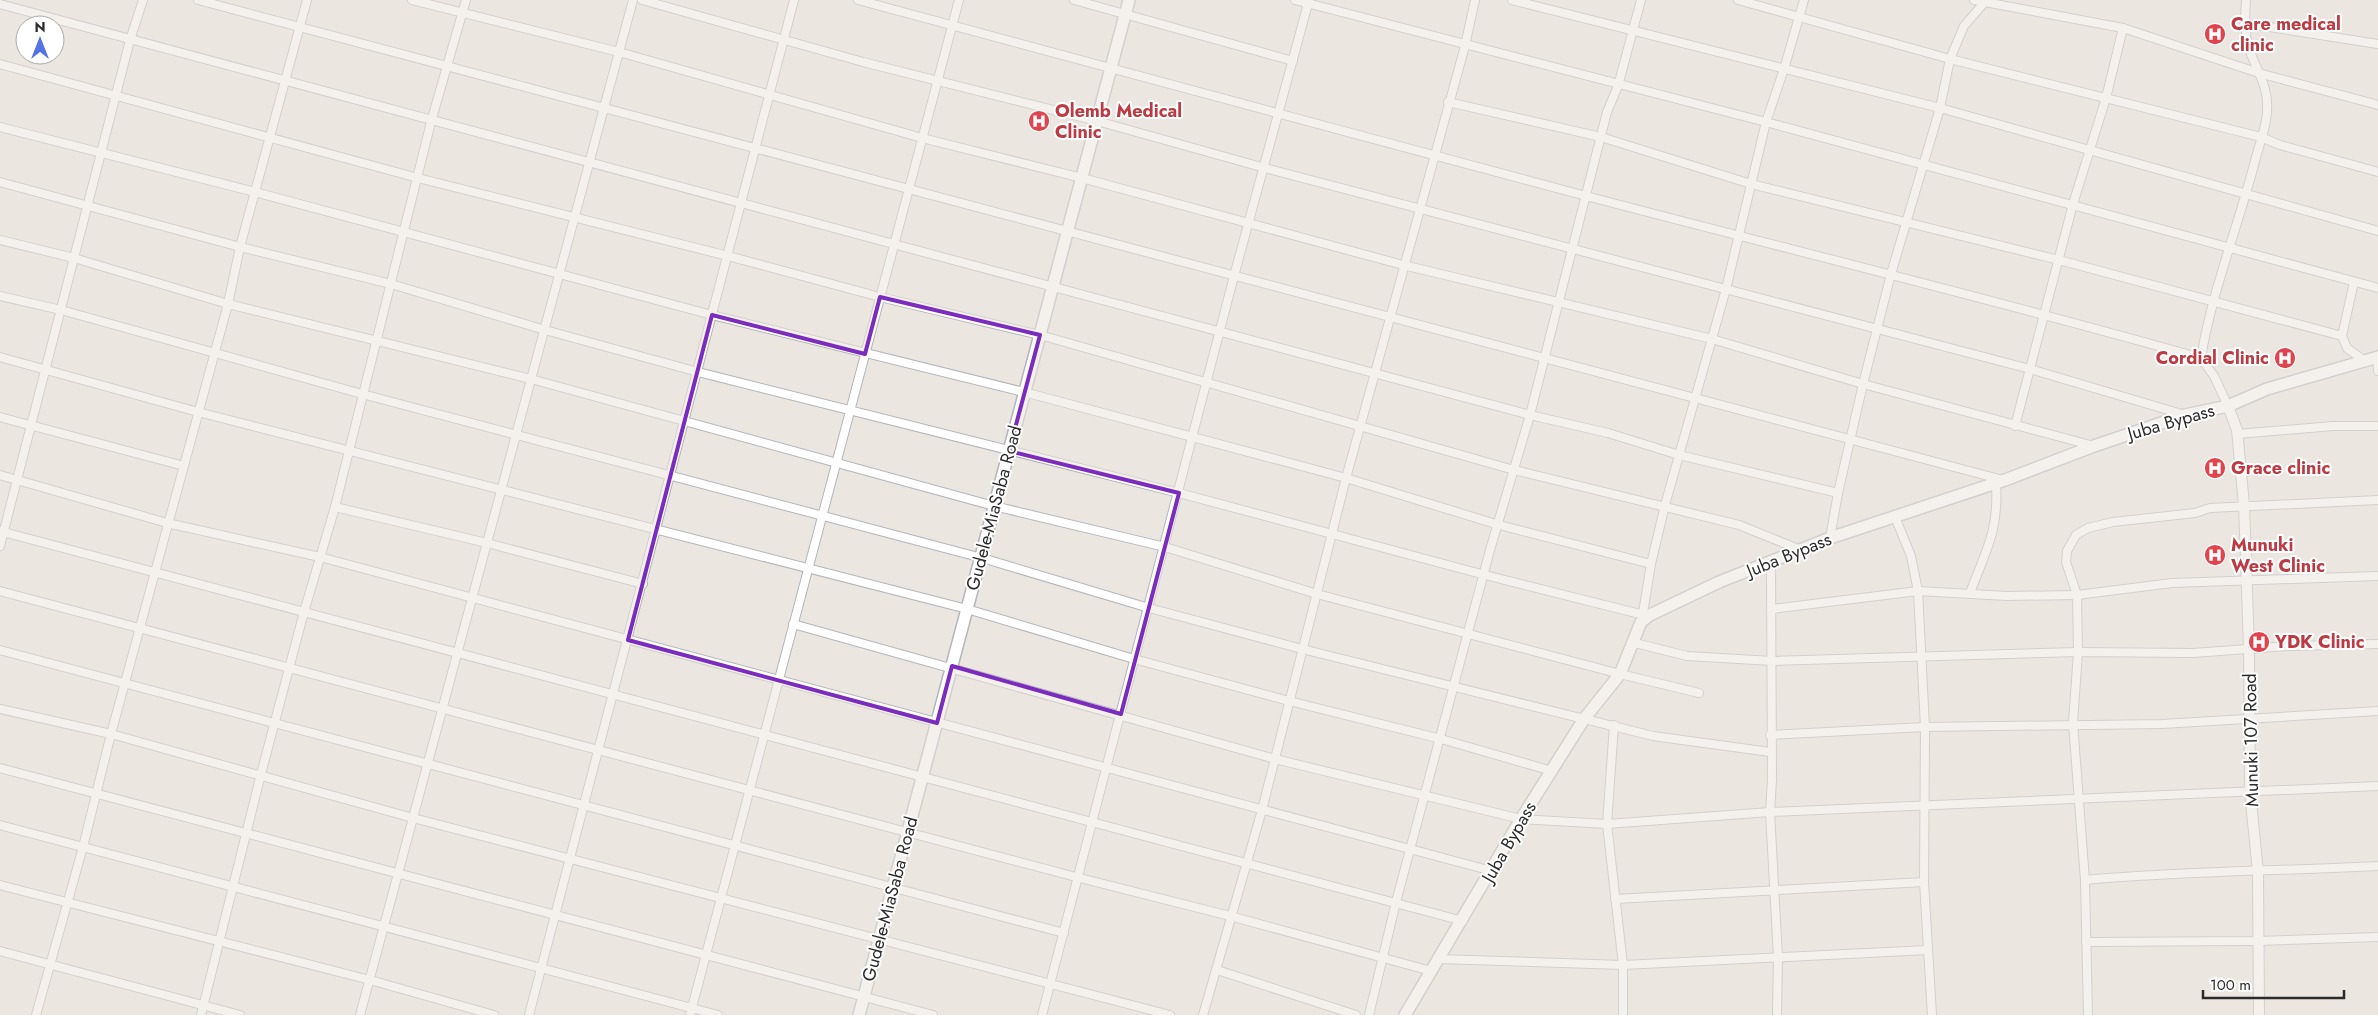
<svg xmlns="http://www.w3.org/2000/svg" width="2378" height="1015" font-family="Jost,sans-serif">
  <style>
    .lines { fill: none; stroke-linecap: round; stroke-linejoin: round }
    .minor-casing { stroke: #b3b5bd; stroke-width: 10 }
    .tertiary-casing { stroke: #b3b5bd; stroke-width: 12 }
    .secondary-casing { stroke: #b3b5bd; stroke-width: 14 }
    .minor { stroke: #fff; stroke-width: 8 }
    .tertiary { stroke: #fff; stroke-width: 10 }
    .secondary { stroke: #fff; stroke-width: 11 }
    .marked { fill: none; stroke: #7b2cbf; stroke-width: 4; stroke-linejoin: round }
    .labels { text-anchor: middle; dominant-baseline: central; stroke-width: 4; stroke-linejoin: round; paint-order: stroke }
    .health-label { font-size: 18px; font-weight: bold; fill: #be3a42; stroke: #fff; text-anchor: start }
    .street-label { font-size: 18px; fill: #2b2b2b; stroke: #fff }
  </style>
  <rect width="100%" height="100%" fill="#ebe6df"/>
  <g class="lines">
    <!-- minor casing -->
    <g class="minor-casing">
      <g id="minor">
        <path d="M198 0 2003 480"/>
        <path d="M412 0 619 52 922 138 1082 178 1403 265 1712 339 1863 384 2094 446"/>
        <path d="M642 0 863 62 1097 121 1265 168 2030 369 2185 415"/>
        <path d="M858 0C1102 64 1343 132 1586 196 1791 250 1997 300 2201 358"/>
        <path d="M1074 0 1293 61"/>
        <path d="M1295 0 1766 122 2378 288"/>
        <path d="M1512 0 1940 108 2378 231"/>
        <path d="M1738 0 1950 59 2261 137 2280 145 2378 172"/>
        <path d="M1974 0 2123 28 2262 74 2378 105"/>
        <path d="M0 4C509 144 1021 274 1530 415L1608 433 1679 455 1838 493"/>
        <path d="M2244 23 2378 44"/>
        <path d="M0 64 418 178 728 256 880 297 1040 335 1514 470 1739 525 1801 550"/>
        <path d="M1448 102 1601 137 1751 184 2059 260 2342 336 2347 348 2366 362"/>
        <path d="M0 127 255 192 712 315 1024 392 1346 478 1499 525 1651 564"/>
        <path d="M0 182 240 247 391 284 545 330 698 372 1179 493 1485 575 1644 615"/>
        <path d="M0 240 74 258 228 304 531 379 994 506 1165 547 1317 594 1620 674 1699 693"/>
        <path d="M0 296 61 310 362 394 982 558 1149 608 1302 649 1653 736 1770 752"/>
        <path d="M2342 336 2354 282"/>
        <path d="M0 357 198 412 967 609 1134 659 1289 701 1441 739 1552 771"/>
        <path d="M2377 357 2378 371"/>
        <path d="M2228 406 2214 376 2201 358C2212 291 2238 227 2255 161 2259 145 2267 126 2267 110 2269 87 2256 69 2249 49 2244 33 2245 16 2246 0"/>
        <path d="M0 417 184 466"/>
        <path d="M2015 426 2073 204 2106 98 2123 28"/>
        <path d="M2237 434 2333 426H2378"/>
        <path d="M0 475 167 523 320 557 1492 871"/>
        <path d="M335 507 487 543 643 584"/>
        <path d="M1895 517 1911 556 1918 591 1925 727 1924 882 1932 1015"/>
        <path d="M0 531 1463 921"/>
        <path d="M1830 538 1838 493 1863 384 1891 274 1940 108 1950 59 1964 26 1984 3"/>
        <path d="M0 546 130 40 143 0"/>
        <path d="M1771 561 1772 780 1770 812 1778 957 1777 1015"/>
        <path d="M0 591 1076 877 1230 916 1431 971"/>
        <path d="M1970 593C1986 550 1999 531 1996 483"/>
        <path d="M1772 609 1918 591 2007 596 2077 595 2172 583 2378 576"/>
        <path d="M1642 619 1651 564 1665 505 1726 289 1766 122 1784 69 1804 0"/>
        <path d="M793 624 1275 759 1521 819 1607 824 1770 812 2378 786"/>
        <path d="M1635 643 1687 656 1772 661 2078 652 2193 653 2289 646 2378 644"/>
        <path d="M0 650 1064 933"/>
        <path d="M0 709 111 734 413 818 1170 1015"/>
        <path d="M1614 725 1607 824 1623 965V1015"/>
        <path d="M1770 735 1925 727 2162 724 2378 711"/>
        <path d="M0 768 933 1015"/>
        <path d="M0 825 718 1015"/>
        <path d="M2085 880C2182 871 2280 871 2378 866"/>
        <path d="M0 885 370 980 494 1015"/>
        <path d="M1615 899 1924 882"/>
        <path d="M2086 942 2257 941 2378 937"/>
        <path d="M0 951 240 1015"/>
        <path d="M1438 959 1623 965 1928 950"/>
        <path d="M1217 970 1356 1015"/>
        <path d="M36 1015 83 847 111 734 228 304 240 247 307 0"/>
        <path d="M201 1015 261 774 304 612 335 507 431 122 466 0"/>
        <path d="M360 1015 633 0"/>
        <path d="M529 1015 794 0"/>
        <path d="M690 1015 959 0"/>
        <path d="M1042 1015 1234 276 1309 0"/>
        <path d="M1203 1015 1262 810 1346 478 1465 46 1475 0"/>
        <path d="M1369 1015 1396 902 1490 550 1530 415 1607 112 1618 86 1641 0"/>
        <path d="M2088 1015 2085 880 2073 723 2078 652 2077 595 2066 562 2067 551 2076 535 2088 528 2113 522 2195 513 2210 508 2378 500"/>
      </g>
    </g>
    <!-- tertiary casing -->
    <g class="tertiary-casing">
      <path id="tertiary" d="M2228 406 2237 430 2244 505 2249 649 2250 792 2258 872 2259 1015"/>
    </g>
    <!-- secondary casing -->
    <g class="secondary-casing">
      <g id="secondary">
        <path d="M859 1015 1129 0"/>
        <path d="M1405 1015 1521 819 1584 719 1620 674 1641 622 1650 615 1719 582 1830 538 2005 480 2094 446 2185 415 2228 406 2267 389 2378 357"/>
      </g>
    </g>
    <!-- minor -->
    <use href="#minor" class="minor"/>
    <!-- tertiary -->
    <use href="#tertiary" class="tertiary"/>
    <!-- secondary -->
    <use href="#secondary" class="secondary"/>
  </g>
  <!-- marked area -->
  <path d="M0 0H2378V1015H0ZM880 297 1040 335 1009 451 1179 493 1121 714 952 666 937 723 628 640 712 315 865 354Z" fill="#ebe6df" fill-opacity=".55" fill-rule="evenodd"/>
  <path class="marked" d="M880 297 1040 335 1009 451 1179 493 1121 714 952 666 937 723 628 640 712 315 865 354Z"/>
  <!-- icons -->
  <defs>
    <g id="hospital-disc" transform="scale(1.125)"><circle r="9.5" fill="#e0444e" stroke="#fff"/><path d="M-5-5h3v3.5h4V-5h3V5h-3V1.5h-4V5h-3Z" fill="#fff"/></g>
  </defs>
  <g fill-rule="evenodd">
    <use href="#hospital-disc" x="2215" y="34"/>
    <use href="#hospital-disc" x="1039" y="121"/>
    <use href="#hospital-disc" x="2285" y="358"/>
    <use href="#hospital-disc" x="2215" y="468"/>
    <use href="#hospital-disc" x="2215" y="555"/>
    <use href="#hospital-disc" x="2259" y="642"/>
  </g>
  <g class="labels">
    <!-- health labels -->
    <g class="health-label">
      <text x="2231" y="24">Care medical<tspan x="2231" dy="21">clinic</tspan></text>
      <text x="1055" y="111">Olemb Medical<tspan x="1055" dy="21">Clinic</tspan></text>
      <text x="2269" y="358" text-anchor="end">Cordial Clinic</text>
      <text x="2231" y="468">Grace clinic</text>
      <text x="2231" y="545">Munuki<tspan x="2231" dy="21">West Clinic</tspan></text>
      <text x="2275" y="642">YDK Clinic</text>
    </g>
    <!-- street labels -->
    <g class="street-label">
      <text transform="translate(2171 422) rotate(-16)">Juba Bypass</text>
      <text transform="translate(994 508) rotate(-75)">Gudele-MiaSaba Road</text>
      <text transform="translate(1789 555) rotate(-22)">Juba Bypass</text>
      <text transform="translate(2251 740) rotate(-91)">Munuki 107 Road</text>
      <text transform="translate(1509 842) rotate(-60)">Juba Bypass</text>
      <text transform="translate(890 899) rotate(-75)">Gudele-MiaSaba Road</text>
    </g>
  </g>
  <!-- north arrow -->
  <g transform="translate(40 40)"><circle r="24" fill="#ffffff" stroke="#aaaaaa"/>
  <path d="M0-4L9 19L0 12L-9 19Z" fill="#5372e5"/>
  <text y="-8" font-size="14" font-weight="bold" text-anchor="middle" fill="#2b2b2b">N</text>
  </g>
  <!-- scale -->
  <path d="M2203 990v8h141v-8" fill="none" stroke="#2b2b2b" stroke-width="2.5"/>
  <text x="2210" y="990" font-size="15" fill="#2b2b2b" stroke="#ffffff" stroke-width="4" paint-order="stroke">100 m</text>
</svg>
